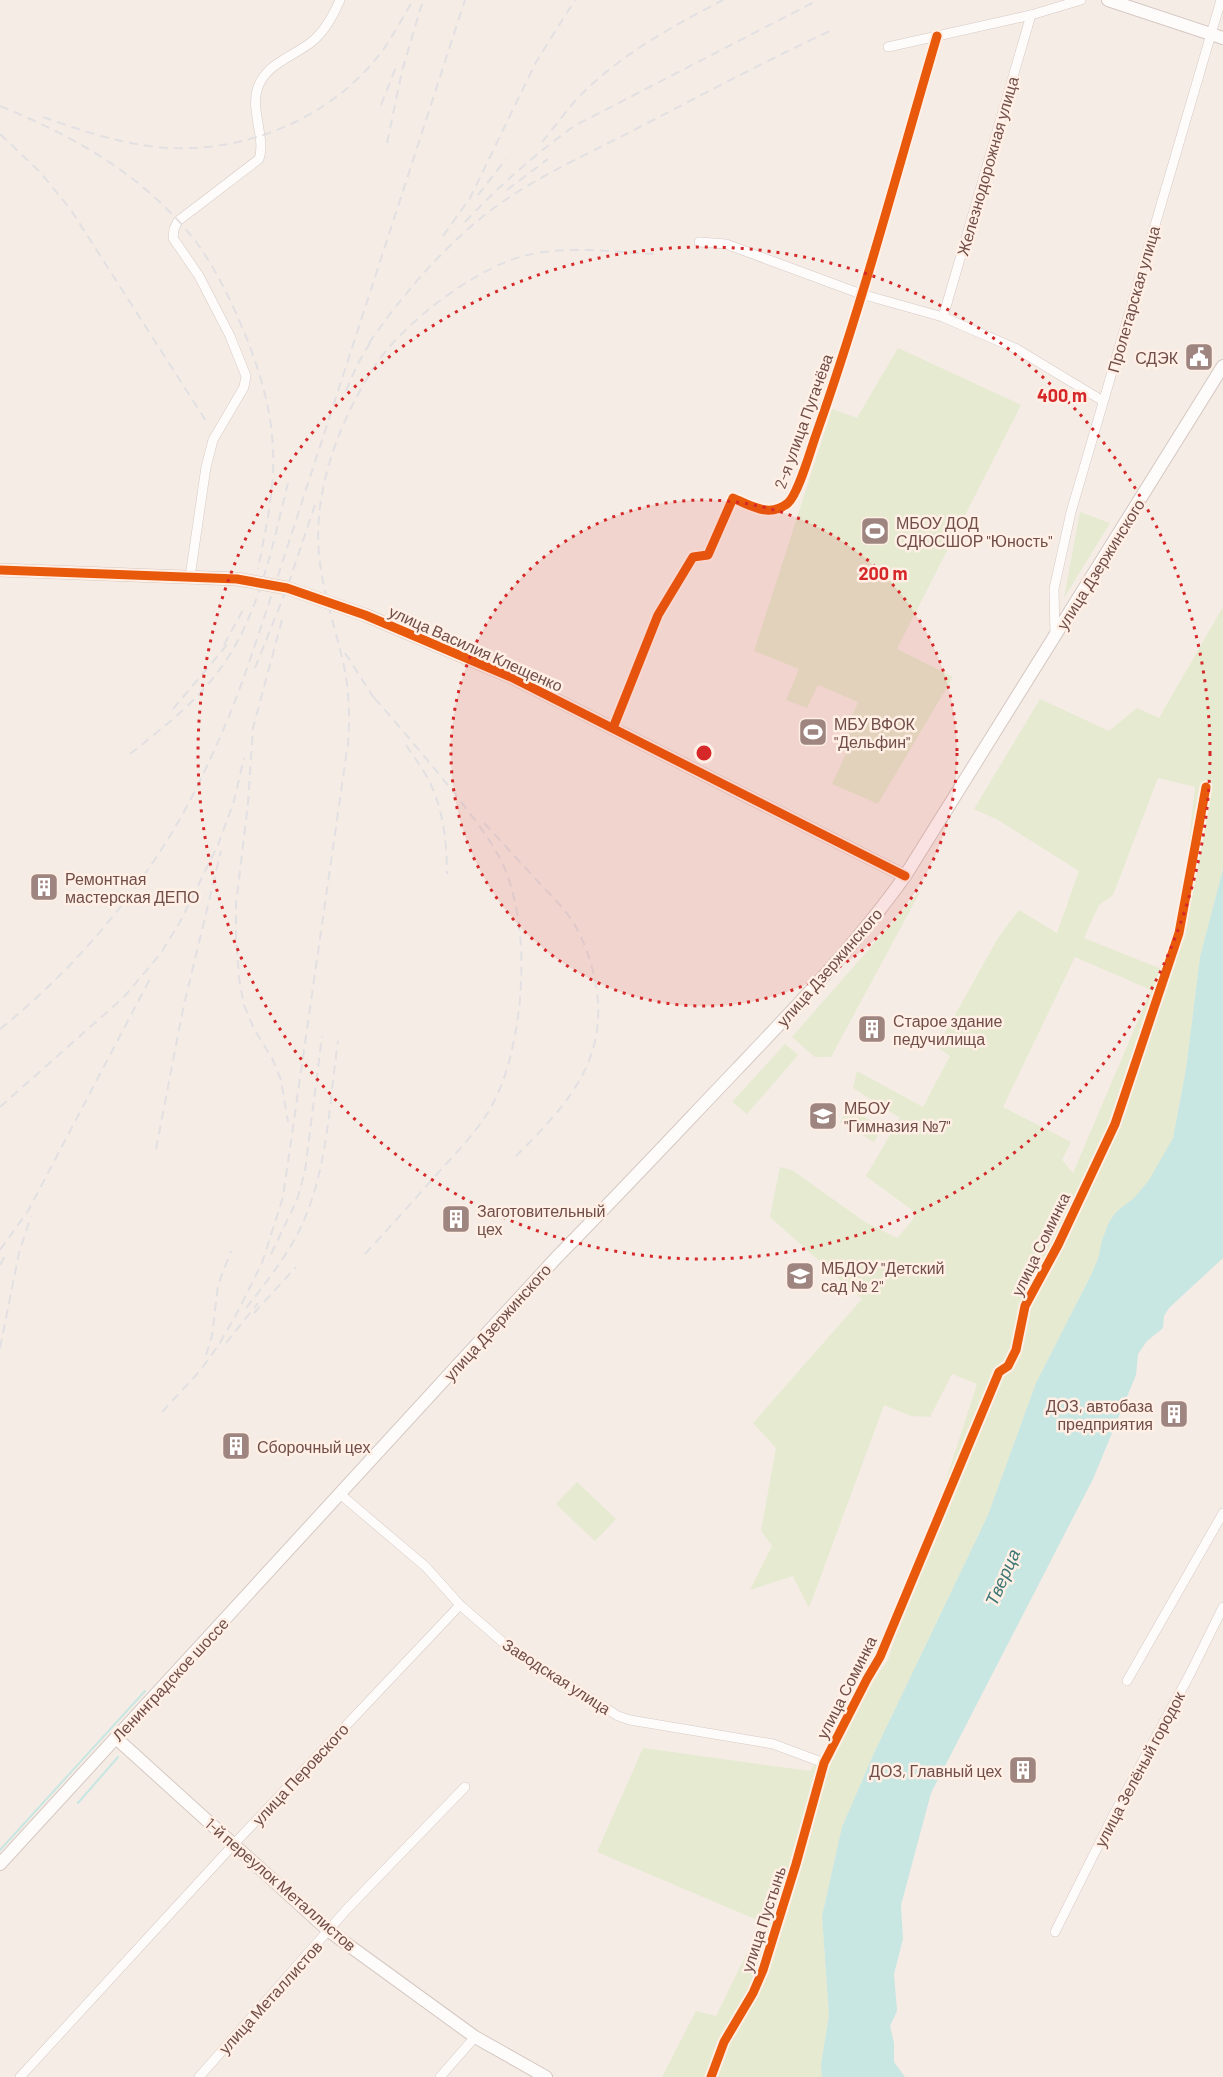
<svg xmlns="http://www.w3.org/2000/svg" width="1223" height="2077" font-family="Barlow,sans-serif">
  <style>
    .green { fill: #e5ead0; fill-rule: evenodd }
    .water { fill: #c8e6e2 }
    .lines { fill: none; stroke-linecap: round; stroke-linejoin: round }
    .stream { stroke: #c8e6e2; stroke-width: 2 }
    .street-casing { stroke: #d6c9c4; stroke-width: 10 }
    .secondary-casing { stroke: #d5c8c2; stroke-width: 14 }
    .street { stroke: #fefcfb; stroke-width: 9 }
    .secondary { stroke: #fefcfb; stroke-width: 12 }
    .rail { stroke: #e2e0e2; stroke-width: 2; stroke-dasharray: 9 6; stroke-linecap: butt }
    .cycleway-casing { stroke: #ffefe5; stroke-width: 13 }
    .cycleway { stroke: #e8590c; stroke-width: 9 }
    .ring { fill: none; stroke: #d62828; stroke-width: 3; stroke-dasharray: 3 6 }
    .labels { text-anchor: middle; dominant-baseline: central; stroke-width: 5; stroke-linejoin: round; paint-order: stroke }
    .street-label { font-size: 16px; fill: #714e48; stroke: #ffefe5 }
    .poi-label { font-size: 16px; fill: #714e48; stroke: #ffefe5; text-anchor: start }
    .water-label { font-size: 18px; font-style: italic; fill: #3c7775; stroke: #ffefe5 }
    .centre { fill: #d62828; stroke: #ffefe5; stroke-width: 3 }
    .ring-label { font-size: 18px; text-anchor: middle; font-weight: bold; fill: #d62828; stroke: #ffefe5; stroke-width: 5; stroke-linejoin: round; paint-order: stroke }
  </style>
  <rect width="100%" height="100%" fill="#f5ece5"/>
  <!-- green -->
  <g class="green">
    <path d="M898 348 1021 405 897 649 953 677 878 804 832 784 848 749 840 745 858 702 818 685 807 708 786 700 799 669 754 651 832 409 857 418Z"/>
    <path d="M1080 512 1110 523 1064 598Z"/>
    <path d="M1223 607V869L1200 957 1186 1069 1173 1138 1149 1180 1135 1197 1116 1212 1109 1222 1102 1240 1098 1259 1091 1275 1036 1383 988 1515 874 1753 842 1827 822 1916 829 2015 821 2064 822 2077H662L696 2011 716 2016 762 1922 597 1852 643 1748 810 1771 888 1660 977 1384 952 1374 930 1417 911 1416 884 1405 809 1608 793 1576 750 1590 772 1546 761 1531 776 1448 753 1423 862 1299 770 1217 780 1167 792 1170 865 1222 897 1238 911 1222 916 1213 866 1176 900 1118 853 1088 857 1071 923 1107 950 1056 937 1047 998 938 1019 910 1057 933 1079 871 998 820 974 809 1040 699 1109 731 1137 708 1159 718ZM1158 778 1195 787 1179 933 1159 968 1084 938 1099 905 1113 895ZM1075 957 1151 990 1073 1173 1062 1160 1071 1142 1003 1107Z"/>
    <path d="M921 890 831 1057H815L792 1037Z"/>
    <path d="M785 1044 798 1055 747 1114 732 1102Z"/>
    <path d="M848 1107 882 1128 874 1142 840 1122Z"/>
    <path d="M577 1482 616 1519 595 1541 556 1504Z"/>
  </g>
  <!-- water -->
  <path class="water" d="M1223 869V1258L1169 1308 1164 1316 1163 1328 1147 1341 1138 1354 1136 1375 1093 1479 931 1793 901 1905 903 1939 894 1974 897 2011 890 2026 894 2043V2062L905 2077H822L821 2064 829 2015 822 1916 842 1827 874 1753 988 1515 1036 1383 1091 1275 1098 1259 1102 1240 1109 1222 1116 1212 1135 1197 1149 1180 1173 1138 1186 1069 1200 957Z"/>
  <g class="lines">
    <!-- stream -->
    <g class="stream">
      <path d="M78 1803 118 1757"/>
      <path d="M0 1850 145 1691"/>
    </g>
    <!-- street casing -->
    <g class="street-casing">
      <g id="street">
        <path d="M888 47 1031 15 1081 0"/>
        <path d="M699 242 726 244 861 294 943 317 1017 349 1103 401"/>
        <path d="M943 317 1031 15"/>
        <path d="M190 577 206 467 213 440 244 387 246 376 230 336 199 276 173 238 174 229 178 221 259 159C266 140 251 112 257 90 265 62 297 56 315 39 327 28 334 14 340 0"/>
        <path d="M1055 636 1054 589 1071 512 1221 0"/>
        <path d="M613 728 658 615 693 557 708 555 733 498C751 506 770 518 788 503 799 493 811 448 817 432 863 302 898 168 937 36"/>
        <path d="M340 1494 426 1567 460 1605 506 1645 618 1716 630 1720 773 1744 824 1763"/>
        <path d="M1127 1681 1223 1513"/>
        <path d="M1055 1932 1114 1814 1190 1674 1223 1607"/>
        <path d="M20 2077 234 1844 460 1605"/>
        <path d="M199 2077 347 1909 465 1787"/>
        <path d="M440 2077 475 2037"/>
        <path d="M711 2077 724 2042 753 1993 763 1970 796 1864 824 1763 867 1679 880 1657 999 1372 1008 1366 1016 1350 1025 1306 1058 1245 1115 1124 1179 933 1206 787"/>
      </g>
    </g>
    <!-- secondary casing -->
    <g class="secondary-casing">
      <g id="secondary">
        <path d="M1108 0 1223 38"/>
        <path d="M0 570 237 579 287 588 365 615 511 677 905 876"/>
        <path d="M116 1738 329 1931 475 2037 546 2077"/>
        <path d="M0 1864 557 1257C618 1195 677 1132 737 1069 795 1008 856 945 905 876L1223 366"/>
      </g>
    </g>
    <!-- street -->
    <use href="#street" class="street"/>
    <!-- secondary -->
    <use href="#secondary" class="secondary"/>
    <!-- rail -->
    <g class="rail">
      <path d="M381 105 396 67"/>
      <path d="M0 106C74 136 143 175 193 238 215 266 231 301 245 334 260 372 272 410 273 452 275 490 265 532 258 569"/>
      <path d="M43 117C80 130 118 143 157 147 242 156 335 118 385 47 395 32 404 16 413 0"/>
      <path d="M0 134 40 172 71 210 206 421"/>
      <path d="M542 142C553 129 563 115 574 102 616 57 669 28 723 0"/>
      <path d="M387 143 402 71 423 0"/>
      <path d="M507 190 548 159"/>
      <path d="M478 195 506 159"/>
      <path d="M465 222C499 186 534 155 574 126L818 0"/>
      <path d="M443 236 470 198 536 62 575 0"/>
      <path d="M369 343C401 297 437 254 481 218 525 182 580 158 630 132 698 97 765 61 834 29"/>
      <path d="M346 391 357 365 373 338"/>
      <path d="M282 620 253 728 248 803 236 904V936L239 978 244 1005 254 1029 272 1058 281 1080 288 1122"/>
      <path d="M224 645 244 608"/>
      <path d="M345 653 374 698"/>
      <path d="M255 668 287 588 315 505"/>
      <path d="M173 709 231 640"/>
      <path d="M406 745C413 756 421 766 427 777 443 806 447 841 447 874"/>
      <path d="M130 754C165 726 202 698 227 659 261 607 273 543 288 483"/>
      <path d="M484 823C501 841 517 859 534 877 547 892 562 905 573 922 585 942 592 963 596 986 609 1063 563 1109 513 1159"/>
      <path d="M0 1029C65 977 124 910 168 839 191 802 210 761 227 721 245 678 259 632 274 588L465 0"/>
      <path d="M0 1107 124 997 161 953 180 922 218 845 234 801 244 758"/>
      <path d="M156 1149 183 1009 221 851"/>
      <path d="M0 1250 28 1211 152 975"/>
      <path d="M271 1254 297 1200 305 1171 322 1036"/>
      <path d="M365 1254C390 1227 414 1200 438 1173 454 1155 472 1137 485 1117 506 1085 514 1047 519 1009 524 964 522 917 507 874 496 845 474 819 455 794 428 760 399 726 370 693"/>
      <path d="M0 1265 6 1254"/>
      <path d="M246 1308C266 1283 286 1257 300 1229 328 1171 329 1104 338 1041"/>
      <path d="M254 1313 296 1267"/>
      <path d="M226 1343 258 1303"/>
      <path d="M0 1348 19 1253 31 1216"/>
      <path d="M206 1355 212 1336 218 1285 231 1251"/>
      <path d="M162 1412 199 1372 218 1346 237 1313 262 1263 283 1197 348 743C350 719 349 694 345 671 337 632 323 595 319 555 313 490 339 422 374 367 401 326 462 279 508 261 554 243 607 252 656 254"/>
    </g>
    <!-- cycleway casing -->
    <g class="cycleway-casing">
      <g id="cycleway">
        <path d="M0 570 237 579 287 588 365 615 511 677 905 876"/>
        <path d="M613 728 658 615 693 557 708 555 733 498C751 506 770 518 788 503 799 493 811 448 817 432 863 302 898 168 937 36"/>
        <path d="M711 2077 724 2042 753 1993 763 1970 796 1864 824 1763 867 1679 880 1657 999 1372 1008 1366 1016 1350 1025 1306 1058 1245 1115 1124 1179 933 1206 787"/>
      </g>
    </g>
    <!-- cycleway -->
    <use href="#cycleway" class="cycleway"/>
  </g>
  <!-- distance rings -->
  <circle cx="704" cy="753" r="253" fill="#d62828" fill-opacity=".12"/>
  <g class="ring">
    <circle cx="704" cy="753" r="253"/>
    <circle cx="704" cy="753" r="506"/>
  </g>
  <!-- icons -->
  <defs>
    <g id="civic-square" transform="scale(1.5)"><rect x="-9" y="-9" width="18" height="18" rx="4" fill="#9f857f" stroke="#ffefe5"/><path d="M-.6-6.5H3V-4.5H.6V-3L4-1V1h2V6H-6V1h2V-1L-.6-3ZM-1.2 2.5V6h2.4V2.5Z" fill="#fff"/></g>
    <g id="stadium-square" transform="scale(1.5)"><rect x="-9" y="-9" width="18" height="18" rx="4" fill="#9f857f" stroke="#ffefe5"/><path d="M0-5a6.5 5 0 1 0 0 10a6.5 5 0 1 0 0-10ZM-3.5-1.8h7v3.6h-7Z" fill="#fff"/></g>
    <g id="building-square" transform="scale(1.5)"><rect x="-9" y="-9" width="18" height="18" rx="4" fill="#9f857f" stroke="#ffefe5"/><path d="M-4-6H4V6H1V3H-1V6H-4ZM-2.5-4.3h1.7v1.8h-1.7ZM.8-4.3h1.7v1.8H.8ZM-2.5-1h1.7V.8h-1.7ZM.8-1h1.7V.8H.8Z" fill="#fff"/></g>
    <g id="school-square" transform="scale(1.5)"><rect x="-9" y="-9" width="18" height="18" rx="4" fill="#9f857f" stroke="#ffefe5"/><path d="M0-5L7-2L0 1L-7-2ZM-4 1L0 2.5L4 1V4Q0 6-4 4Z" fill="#fff"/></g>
  </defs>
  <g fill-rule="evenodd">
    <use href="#civic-square" x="1199" y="357"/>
    <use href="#stadium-square" x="875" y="531"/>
    <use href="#stadium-square" x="813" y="732"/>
    <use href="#building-square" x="44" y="887"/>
    <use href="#building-square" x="872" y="1029"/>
    <use href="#school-square" x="823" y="1116"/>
    <use href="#building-square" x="456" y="1219"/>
    <use href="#school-square" x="800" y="1276"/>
    <use href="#building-square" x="1174" y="1414"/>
    <use href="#building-square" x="236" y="1446"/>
    <use href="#building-square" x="1023" y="1770"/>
  </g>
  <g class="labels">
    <!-- street labels -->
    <g class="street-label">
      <text transform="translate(987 166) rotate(-74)">Железнодорожная улица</text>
      <text transform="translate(1133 299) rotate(-74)">Пролетарская улица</text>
      <text transform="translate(803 421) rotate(-70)">2-я улица Пугачёва</text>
      <text transform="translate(1100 564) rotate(-58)">улица Дзержинского</text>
      <text transform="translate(476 648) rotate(24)">улица Василия Клещенко</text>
      <text transform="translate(829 967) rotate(-49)">улица Дзержинского</text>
      <text transform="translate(1040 1244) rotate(-64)">улица Соминка</text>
      <text transform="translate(497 1322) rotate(-48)">улица Дзержинского</text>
      <text transform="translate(557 1676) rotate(33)">Заводская улица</text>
      <text transform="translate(170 1679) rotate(-47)">Ленинградское шоссе</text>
      <text transform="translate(846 1687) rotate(-63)">улица Соминка</text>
      <text transform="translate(1139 1769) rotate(-62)">улица Зелёный городок</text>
      <text transform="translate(300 1774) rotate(-47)">улица Перовского</text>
      <text transform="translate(281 1884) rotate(41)">1-й переулок Металлистов</text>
      <text transform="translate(763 1919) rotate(-72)">улица Пустынь</text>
      <text transform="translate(270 1997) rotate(-48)">улица Металлистов</text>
    </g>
    <!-- poi labels -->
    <g class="poi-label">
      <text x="1178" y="357" text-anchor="end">СДЭК</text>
      <text x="896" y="522">МБОУ ДОД<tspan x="896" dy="18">СДЮСШОР "Юность"</tspan></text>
      <text x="834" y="723">МБУ ВФОК<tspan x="834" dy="18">"Дельфин"</tspan></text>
      <text x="65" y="878">Ремонтная<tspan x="65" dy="18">мастерская ДЕПО</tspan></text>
      <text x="893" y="1020">Старое здание<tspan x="893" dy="18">педучилища</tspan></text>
      <text x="844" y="1107">МБОУ<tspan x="844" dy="18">"Гимназия №7"</tspan></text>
      <text x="477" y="1210">Заготовительный<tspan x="477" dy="18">цех</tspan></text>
      <text x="821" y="1267">МБДОУ "Детский<tspan x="821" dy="18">сад № 2"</tspan></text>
      <text x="1153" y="1405" text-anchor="end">ДОЗ, автобаза<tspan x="1153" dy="18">предприятия</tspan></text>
      <text x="257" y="1446">Сборочный цех</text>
      <text x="1002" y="1770" text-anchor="end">ДОЗ, Главный цех</text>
    </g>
    <!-- water labels -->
    <g class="water-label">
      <text transform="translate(1002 1577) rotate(-66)">Тверца</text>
    </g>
  </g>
  <circle cx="704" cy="753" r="9" class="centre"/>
  <g class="ring-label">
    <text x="1062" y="402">400 m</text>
    <text x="883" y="580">200 m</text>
  </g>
</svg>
